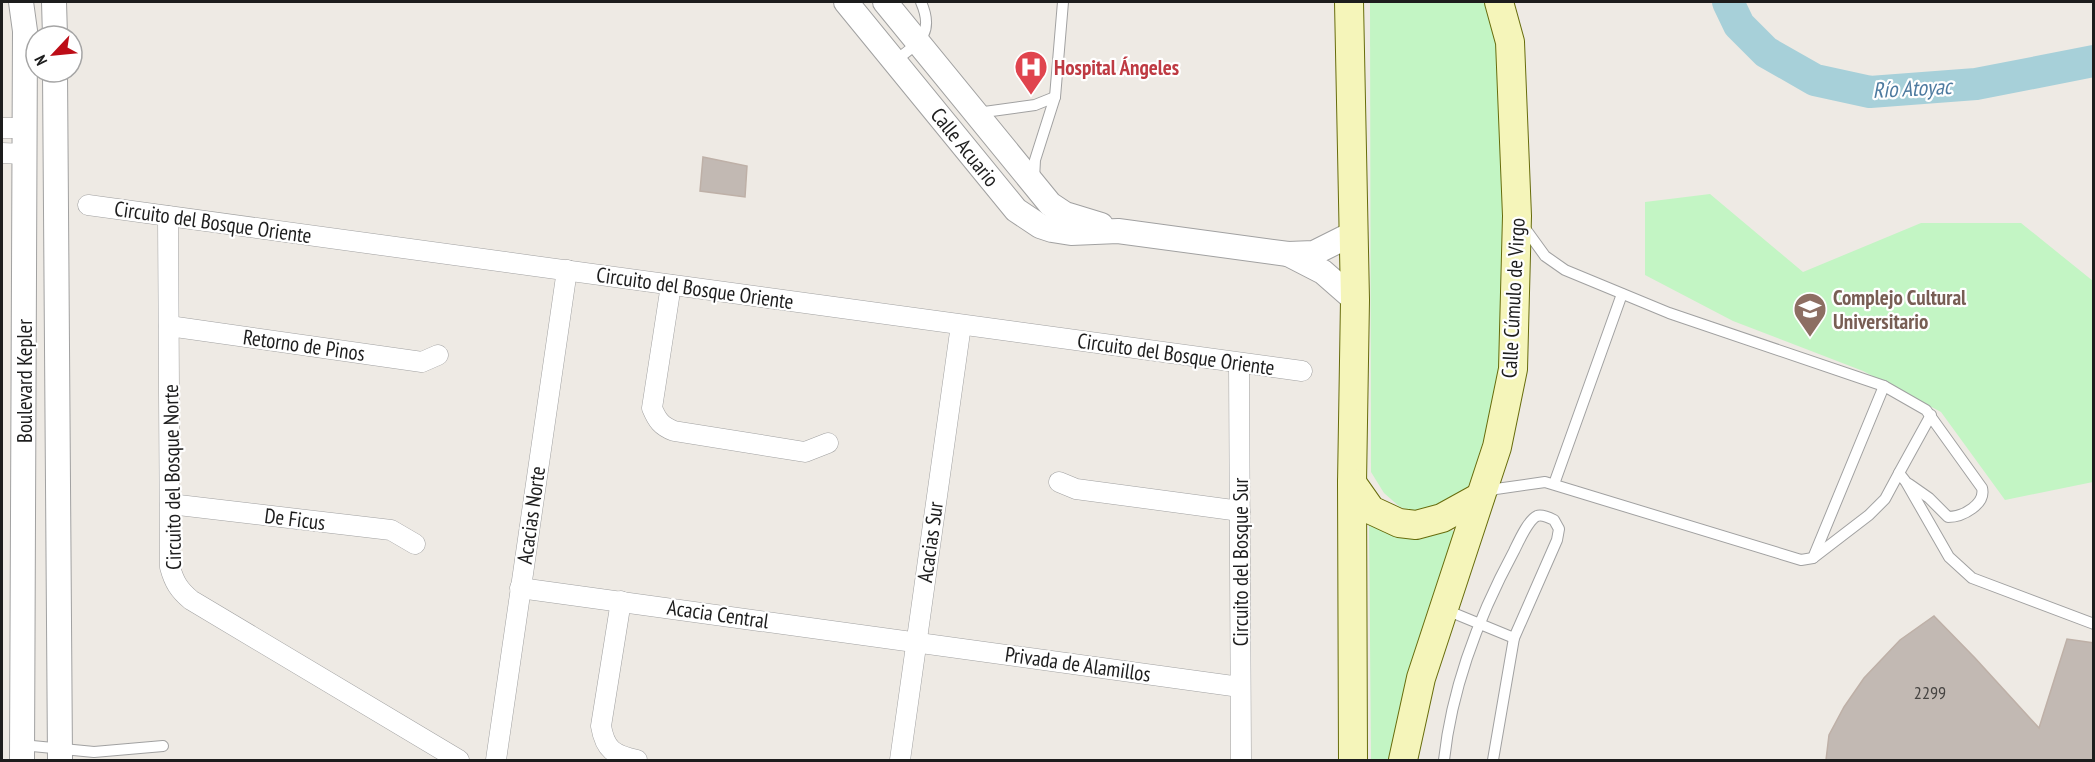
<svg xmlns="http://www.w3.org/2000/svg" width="2095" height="762" font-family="'PT Sans Narrow',sans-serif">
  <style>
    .park { fill: #c3f5c4 }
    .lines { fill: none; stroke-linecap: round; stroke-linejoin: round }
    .river { stroke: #a7d0d9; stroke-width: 32 }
    .building { fill: #c2b9b3; stroke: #beb0a7; stroke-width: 1.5 }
    .service-casing { stroke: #a1a1a1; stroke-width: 12 }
    .minor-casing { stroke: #a1a1a1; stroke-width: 21 }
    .tertiary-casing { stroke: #a1a1a1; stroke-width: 26 }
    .secondary-casing { stroke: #676c0c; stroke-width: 30 }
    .service { stroke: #fff; stroke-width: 10 }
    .minor { stroke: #fff; stroke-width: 20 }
    .tertiary { stroke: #fff; stroke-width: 24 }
    .secondary { stroke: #f5f5ba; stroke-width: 28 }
    .labels { text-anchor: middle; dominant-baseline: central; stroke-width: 4.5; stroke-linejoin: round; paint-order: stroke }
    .number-label { font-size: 18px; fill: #464442 }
    .health-label { font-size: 21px; font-weight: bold; fill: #be3a42; stroke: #fff; text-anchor: start }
    .street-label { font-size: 21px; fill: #1d1d1d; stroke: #fff }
    .education-label { font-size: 21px; font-weight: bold; fill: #785e54; stroke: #fff; text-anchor: start }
    .water-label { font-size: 22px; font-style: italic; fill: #4d7a9f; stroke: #fff }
  </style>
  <rect width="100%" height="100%" fill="#eeeae4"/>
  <!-- park -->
  <g class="park">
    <path d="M1370 2H1489L1498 56 1504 247 1503 348 1494 405 1470 484 1457 499 1415 512 1400 507 1384 493 1371 472Z"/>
    <path d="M1710 194 1803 272 1921 223H2021L2093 281V482L2005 500 1941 412 1863 371 1733 321 1645 275V202Z"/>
    <path d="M1369 520 1439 533 1452 530 1454 532C1429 608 1401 682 1390 760H1371Z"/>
  </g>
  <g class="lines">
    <!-- river -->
    <path class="river" d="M1728 2 1739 25 1766 52 1815 80 1870 92 1976 84 2094 61"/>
  </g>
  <!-- building -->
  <g class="building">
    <path d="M703 157 747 166 745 197 700 191Z"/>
    <path d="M1934 616 1975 658 2039 728 2067 639 2094 643V760H1826L1829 735 1844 707 1864 678 1900 640Z"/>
  </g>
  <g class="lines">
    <!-- service casing -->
    <g class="service-casing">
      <g id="service">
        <path d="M895 61C919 42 935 34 921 2"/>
        <path d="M977 113 1035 105 1055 97"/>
        <path d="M1034 179 1035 160 1055 97 1063 2"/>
        <path d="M1524 227 1545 256 1565 270 1669 313 1884 386 1926 410 1982 488C1986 504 1963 517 1948 517L1929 498 1909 484"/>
        <path d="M1899 473 1931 415"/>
        <path d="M1554 484 1622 294"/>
        <path d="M1486 494 1496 489 1545 482 1801 560 1813 558 1869 515 1885 499 1899 473 1906 482 1949 557 1972 578 2094 624"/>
        <path d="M1813 558 1884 386"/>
        <path d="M1446 610 1514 638"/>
        <path d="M22 745 94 752 163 746"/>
        <path d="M1444 760C1452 686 1479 616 1514 551 1518 543 1528 520 1537 516 1542 514 1550 518 1554 520L1559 529 1557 540 1514 638 1493 760"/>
      </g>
    </g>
    <!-- minor casing -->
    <g class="minor-casing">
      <g id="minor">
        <path d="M2 128H25"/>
        <path d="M2 153 25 154"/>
        <path d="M88 205 1302 371"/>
        <path d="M168 216 170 567C174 582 179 590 191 600L459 760"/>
        <path d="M671 285 652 408C657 420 661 426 674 431L805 452 828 443"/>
        <path d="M169 326 422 362 438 355"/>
        <path d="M1239 363 1241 760"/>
        <path d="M1059 482 1076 489 1240 511"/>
        <path d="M170 504 391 530 415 544"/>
        <path d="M520 588 1240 687"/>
        <path d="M621 601 601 726C605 750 614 755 637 760"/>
        <path d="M496 760 567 270"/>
        <path d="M900 760 961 325"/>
      </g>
    </g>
    <!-- tertiary casing -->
    <g class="tertiary-casing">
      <g id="tertiary">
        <path d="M21 2 25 31 22 760"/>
        <path d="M54 2 55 36"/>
        <path d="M846 2 1016 210 1040 226 1052 230 1071 233 1118 231 1288 254 1314 253 1354 233"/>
        <path d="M885 2 1050 204 1065 214 1101 225"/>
        <path d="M55 72 60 760"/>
        <path d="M1290 255 1323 272 1355 300"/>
      </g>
    </g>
    <!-- secondary casing -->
    <g class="secondary-casing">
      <g id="secondary">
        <path d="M1349 2 1355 300 1352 483 1353 760"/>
        <path d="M1352 483 1371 510 1399 523 1416 525 1442 518 1480 497"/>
        <path d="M1403 760 1421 678 1497 447 1513 369 1517 216 1510 42 1499 2"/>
      </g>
    </g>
    <!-- service -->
    <use href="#service" class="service"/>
    <!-- minor -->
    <use href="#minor" class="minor"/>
    <!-- tertiary -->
    <use href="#tertiary" class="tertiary"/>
    <!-- secondary -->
    <use href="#secondary" class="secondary"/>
  </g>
  <!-- icons -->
  <defs>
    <g id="hospital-pin" transform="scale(1.725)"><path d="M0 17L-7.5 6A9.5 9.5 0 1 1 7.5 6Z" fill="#e0444e" stroke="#fff"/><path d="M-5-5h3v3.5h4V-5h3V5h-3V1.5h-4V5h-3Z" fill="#fff"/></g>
    <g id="university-pin" transform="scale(1.725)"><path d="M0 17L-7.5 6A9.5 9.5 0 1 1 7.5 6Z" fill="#8d6e63" stroke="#fff"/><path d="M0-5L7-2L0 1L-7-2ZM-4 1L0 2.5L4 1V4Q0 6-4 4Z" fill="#fff"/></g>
  </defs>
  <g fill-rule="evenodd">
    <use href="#hospital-pin" x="1031" y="67"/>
    <use href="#university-pin" x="1810" y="309"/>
  </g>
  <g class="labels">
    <!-- number labels -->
    <g class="number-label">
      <text x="1930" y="692">2299</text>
    </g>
    <!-- health labels -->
    <g class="health-label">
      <text x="1054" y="67">Hospital Ángeles</text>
    </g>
    <!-- street labels -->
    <g class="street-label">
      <text transform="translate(965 147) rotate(51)">Calle Acuario</text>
      <text transform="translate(213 222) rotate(8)">Circuito del Bosque Oriente</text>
      <text transform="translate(695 288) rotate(8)">Circuito del Bosque Oriente</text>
      <text transform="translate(1513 298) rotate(-87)">Calle Cúmulo de Virgo</text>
      <text transform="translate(304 345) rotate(8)">Retorno de Pinos</text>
      <text transform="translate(1176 354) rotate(8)">Circuito del Bosque Oriente</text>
      <text transform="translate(24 381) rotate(-90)">Boulevard Kepler</text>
      <text transform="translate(172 477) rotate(-91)">Circuito del Bosque Norte</text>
      <text transform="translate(531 515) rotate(-82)">Acacias Norte</text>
      <text transform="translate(295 519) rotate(7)">De Ficus</text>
      <text transform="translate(930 542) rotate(-82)">Acacias Sur</text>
      <text transform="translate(1240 562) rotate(-90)">Circuito del Bosque Sur</text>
      <text transform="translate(718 614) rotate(8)">Acacia Central</text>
      <text transform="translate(1078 664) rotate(8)">Privada de Alamillos</text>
    </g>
    <!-- education labels -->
    <g class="education-label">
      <text x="1833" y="297">Complejo Cultural<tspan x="1833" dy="24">Universitario</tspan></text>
    </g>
    <!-- water labels -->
    <g class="water-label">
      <text transform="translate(1912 88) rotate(-3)">Río Atoyac</text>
    </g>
  </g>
  <!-- border -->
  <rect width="2095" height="762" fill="none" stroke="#1d1d1d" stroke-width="6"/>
  <!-- north arrow -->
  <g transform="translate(54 54) rotate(244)"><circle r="28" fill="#ffffff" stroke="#a5a5a5" stroke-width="1.5"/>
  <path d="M0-4.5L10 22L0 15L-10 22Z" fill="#bd0d17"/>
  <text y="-9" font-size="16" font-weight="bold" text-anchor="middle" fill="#1d1d1d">N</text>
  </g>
</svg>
